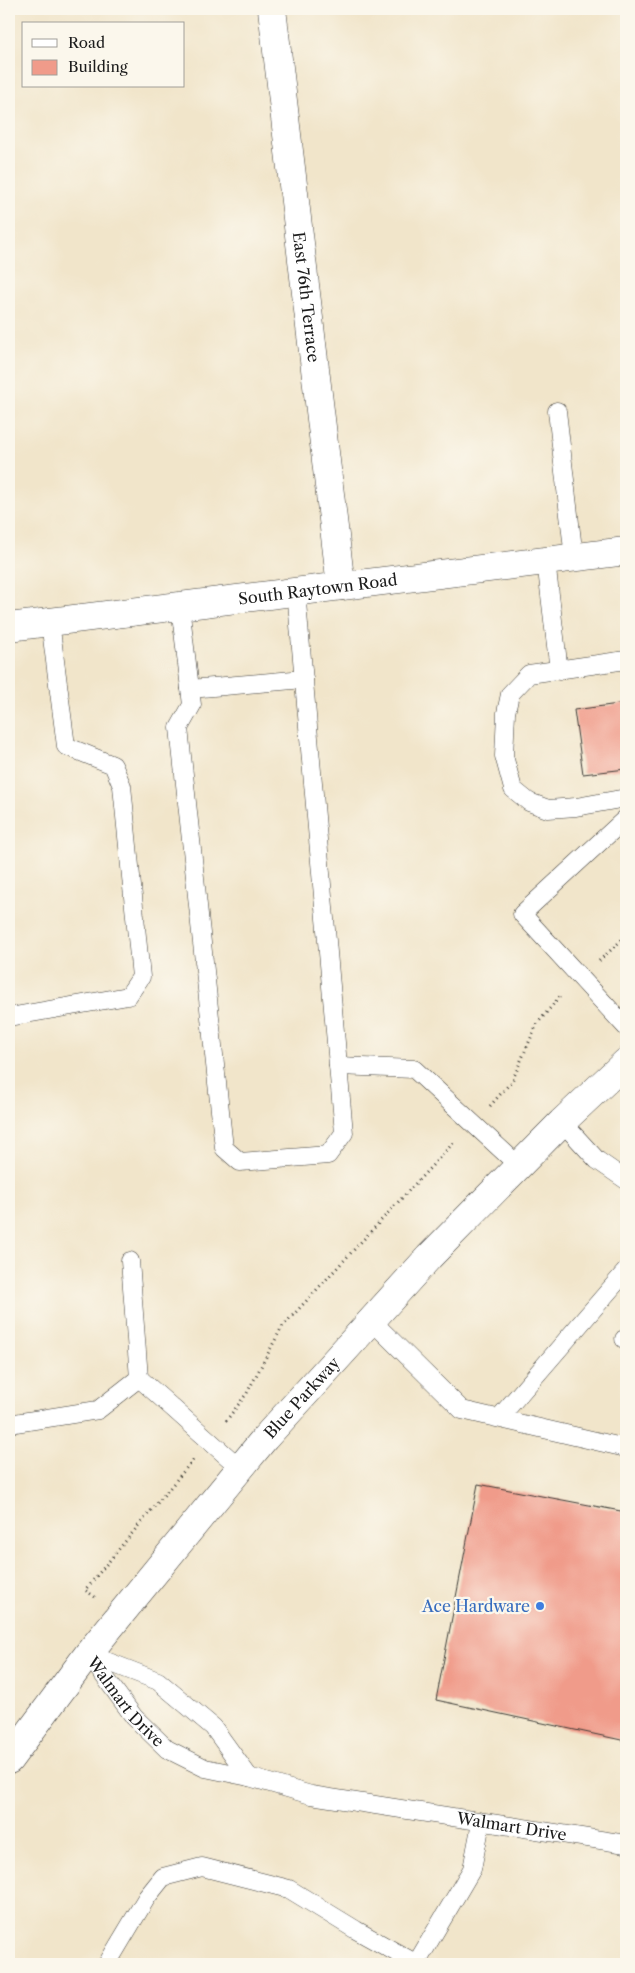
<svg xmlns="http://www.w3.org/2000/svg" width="635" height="1973" font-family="'Libre Caslon Text',serif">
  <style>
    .building { fill: #f09b8a }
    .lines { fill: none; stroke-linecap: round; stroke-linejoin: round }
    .lane-casing { stroke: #3c3a36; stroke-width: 19 }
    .street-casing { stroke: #3c3a36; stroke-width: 29 }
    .secondary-casing { stroke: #3c3a36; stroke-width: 29 }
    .highway-casing { stroke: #3c3a36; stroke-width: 29 }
    .path { stroke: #3c3a36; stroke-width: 3; stroke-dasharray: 1 4; stroke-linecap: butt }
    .lane { stroke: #fff; stroke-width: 18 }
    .street { stroke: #fff; stroke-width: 28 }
    .secondary { stroke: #fff; stroke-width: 28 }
    .highway { stroke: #fff; stroke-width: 28 }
    .shop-dot { fill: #3f7fe0; stroke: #fbf7ec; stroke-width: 2 }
    .labels { text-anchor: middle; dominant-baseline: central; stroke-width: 4.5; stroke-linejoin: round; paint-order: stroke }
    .street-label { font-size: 16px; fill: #1c1c1c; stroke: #fbf7ec }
    .shop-label { font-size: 16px; fill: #366cbe; stroke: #fbf7ec; text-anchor: end }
  </style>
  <rect width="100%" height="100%" fill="#fbf7ec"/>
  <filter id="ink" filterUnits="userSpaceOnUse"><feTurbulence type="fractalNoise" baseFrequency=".02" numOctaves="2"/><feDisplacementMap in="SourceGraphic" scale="10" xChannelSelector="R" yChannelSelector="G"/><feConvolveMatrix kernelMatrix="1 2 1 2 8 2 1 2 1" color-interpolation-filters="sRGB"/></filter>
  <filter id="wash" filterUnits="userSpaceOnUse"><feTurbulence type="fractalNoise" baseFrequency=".0096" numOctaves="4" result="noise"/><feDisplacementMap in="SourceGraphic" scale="20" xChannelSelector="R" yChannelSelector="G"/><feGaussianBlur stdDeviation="1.12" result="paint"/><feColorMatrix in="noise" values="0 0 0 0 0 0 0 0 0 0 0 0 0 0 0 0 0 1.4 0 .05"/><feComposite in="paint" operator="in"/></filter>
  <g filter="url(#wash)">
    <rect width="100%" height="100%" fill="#f1e5ca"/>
    <g id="blocks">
      <!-- building -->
      <g class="building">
        <path d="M626 703V769L583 774 574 710Z"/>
        <path d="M478 1484 626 1512V1741L436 1700Z"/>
      </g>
    </g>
  </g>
  <g filter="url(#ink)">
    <use href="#blocks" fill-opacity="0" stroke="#3c3a36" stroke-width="1"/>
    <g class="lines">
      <!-- lane casing -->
      <g class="lane-casing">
        <g id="lane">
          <path d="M557 411 574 558"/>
          <path d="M546 561 559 671"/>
          <path d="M180 606 192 705 179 728 224 1148 240 1162 328 1155 344 1133 296 591"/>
          <path d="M626 660 529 674 510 694 506 713 504 756 513 789 529 802 548 809 576 807 626 798"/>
          <path d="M190 689 304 679"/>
          <path d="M626 818 522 914 626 1027"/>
          <path d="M9 1017 128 996 141 977 122 786 113 765 66 746 50 622"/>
          <path d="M338 1066 414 1069 519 1166"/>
          <path d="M562 1122 597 1160 626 1180"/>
          <path d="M372 1321 462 1410 626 1448"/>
          <path d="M624 1339 626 1340"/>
          <path d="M139 1378 240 1468"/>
          <path d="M499 1418 626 1271"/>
          <path d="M9 1424 98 1410 139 1378 130 1261"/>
          <path id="s1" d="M88 1654 134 1717 167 1749 205 1768 249 1777 311 1795 626 1844"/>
          <path d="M88 1654 158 1681 213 1727 249 1777"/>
          <path d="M107 1964 147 1897 163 1877 202 1867 289 1889 356 1930 417 1964"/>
          <path d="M416 1964 472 1869 481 1823"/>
        </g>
      </g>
      <!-- street casing -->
      <g class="street-casing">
        <g id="street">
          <path id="s2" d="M272 9 341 586"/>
        </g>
      </g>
      <!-- secondary casing -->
      <g class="secondary-casing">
        <g id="secondary">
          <path id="s3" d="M9 627 626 551"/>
        </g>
      </g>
      <!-- highway casing -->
      <g class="highway-casing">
        <g id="highway">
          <path id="s4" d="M9 1760 88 1654 265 1438 429 1257 562 1122 626 1062"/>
        </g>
      </g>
      <!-- path -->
      <g class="path">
        <path d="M599 961 626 936"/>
        <path d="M490 1106 512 1081 537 1024 561 995"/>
        <path d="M226 1421 247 1393 282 1327 455 1141"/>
        <path d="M95 1597 85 1590 193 1460"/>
      </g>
      <!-- lane -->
      <use href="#lane" class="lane"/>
      <!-- street -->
      <use href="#street" class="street"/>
      <!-- secondary -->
      <use href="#secondary" class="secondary"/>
      <!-- highway -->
      <use href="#highway" class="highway"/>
    </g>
  </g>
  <!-- markers -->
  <circle class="shop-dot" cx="540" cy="1606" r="5"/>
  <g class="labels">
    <!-- street labels -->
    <g class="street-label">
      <text stroke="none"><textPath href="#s2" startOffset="290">East 76th Terrace</textPath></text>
      <text stroke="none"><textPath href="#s3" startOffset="311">South Raytown Road</textPath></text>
      <text stroke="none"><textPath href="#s4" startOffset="466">Blue Parkway</textPath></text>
      <text stroke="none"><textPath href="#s1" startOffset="61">Walmart Drive</textPath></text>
      <text stroke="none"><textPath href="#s1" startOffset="479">Walmart Drive</textPath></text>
    </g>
    <!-- shop labels -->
    <g class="shop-label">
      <text x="530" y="1606">Ace Hardware</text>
    </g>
  </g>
  <!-- margin -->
  <rect width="635" height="1973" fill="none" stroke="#fbf7ec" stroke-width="30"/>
  <!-- legend -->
  <rect x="22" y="22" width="162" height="65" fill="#fbf7ec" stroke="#a29f99"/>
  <rect x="32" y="39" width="25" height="8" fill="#ffffff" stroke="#a29f99"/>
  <text x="68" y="48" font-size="15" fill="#1c1c1c">Road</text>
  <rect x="32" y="60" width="25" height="15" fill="#f09b8a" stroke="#a29f99"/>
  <text x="68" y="72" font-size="15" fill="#1c1c1c">Building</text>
</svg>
